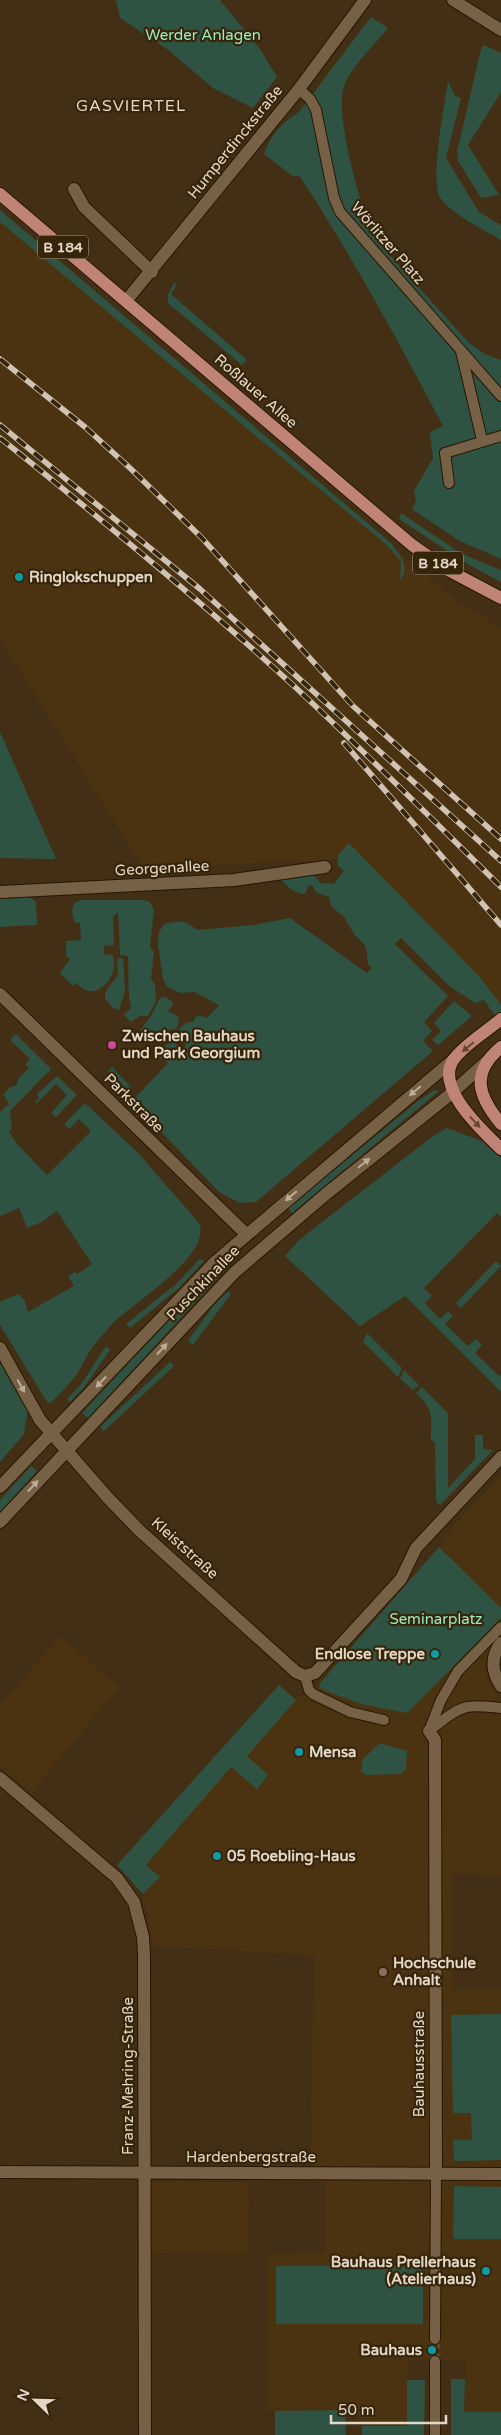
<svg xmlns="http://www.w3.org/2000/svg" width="501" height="2435" font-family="'Varela Round',sans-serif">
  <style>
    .built { fill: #4b3312 }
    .green { fill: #2f5343 }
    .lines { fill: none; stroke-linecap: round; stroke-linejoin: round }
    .pedestrian-tunnel { stroke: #5a4830; stroke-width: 10; stroke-dasharray: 10 5; stroke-linecap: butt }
    .pedestrian-casing { stroke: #281600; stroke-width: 12 }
    .minor-casing { stroke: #281600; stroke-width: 14 }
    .secondary-casing { stroke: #281600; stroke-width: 14 }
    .primary-casing { stroke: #281600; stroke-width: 14 }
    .pedestrian { stroke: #766146; stroke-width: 10 }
    .minor { stroke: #766146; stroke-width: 12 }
    .secondary { stroke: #766146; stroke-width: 12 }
    .primary { stroke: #c08477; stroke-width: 12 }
    .rail-casing { stroke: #d0c3b3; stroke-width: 5.5 }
    .rail { stroke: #37250a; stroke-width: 4; stroke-dasharray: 11; stroke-linecap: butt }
    .oneway { fill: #674630 }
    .oneway2 { fill: #bdae9a }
    .culture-dot { fill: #0f9aa8; stroke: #37250a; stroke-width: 2 }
    .hotel-dot { fill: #d1479c; stroke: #37250a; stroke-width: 2 }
    .education-dot { fill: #8d6e63; stroke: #37250a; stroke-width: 2 }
    .labels { text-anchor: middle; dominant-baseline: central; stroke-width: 4.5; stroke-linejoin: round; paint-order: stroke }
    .shield { fill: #37250a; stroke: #afa28f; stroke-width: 1 }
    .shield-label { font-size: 14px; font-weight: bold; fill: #e3d7c8 }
    .park-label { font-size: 15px; fill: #97ebc6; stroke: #37250a }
    .street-label { font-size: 15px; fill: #e3d7c8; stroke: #37250a }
    .poi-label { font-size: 15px; font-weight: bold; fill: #e3d7c8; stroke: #37250a; text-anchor: start }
    .neighbourhood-label { font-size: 16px; letter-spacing: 1px; fill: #e3d7c8; stroke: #37250a }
  </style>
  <rect width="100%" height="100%" fill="#422f15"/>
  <!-- built -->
  <g class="built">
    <path d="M0 222 451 596 501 628V1024L477 991 343 860 142 867 0 639Z"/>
    <path d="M501 1476V1635L487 1653 485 1668 488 1679 501 1699V1875L452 1874 453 1989H501V2412H464L466 2360H407V2380H425L424 2435H362V2426L355 2410H345L346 2435H275V2411H267V2254L325 2253V2182L310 2181 314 1955 154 1946 143 1894 117 1865 279 1685 296 1700 321 1682 439 1547 453 1526Z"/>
    <path d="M61 1636 119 1688 31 1792 0 1766V1704Z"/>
    <path d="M150 2181 249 2182 248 2255 151 2253Z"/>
  </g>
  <!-- green -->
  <g class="green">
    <path d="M116 0H220L260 49 277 77 253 108 213 88 167 49 120 18Z"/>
    <path d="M371 17 388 28C374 46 352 65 344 86 334 114 362 216 377 241L468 342 485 354 501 360V559L458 540 412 509 416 501 414 491 433 458 430 432 443 426C398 340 352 256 299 175L294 177 264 154C270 135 283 122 299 112Z"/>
    <path d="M484 45 501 53V92L468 145 499 195 481 198 458 161 457 152 481 49Z"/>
    <path d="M448 81 455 96 461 98 446 158 479 212 501 225V240C484 230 452 214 441 199 429 181 445 104 448 81Z"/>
    <path d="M0 210 392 544C400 555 411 568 400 581L401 562 389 547 0 222Z"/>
    <path d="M174 283 177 284 171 294 247 360 242 365 168 303V295Z"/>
    <path d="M401 513 462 554 501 570V582L469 565 399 519Z"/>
    <path d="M0 732 56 859 0 858Z"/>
    <path d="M349 843 479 976 501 1005V1024L484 1000 475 1003 448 985 401 938 395 944 448 996 424 1022 432 1031 423 1041 433 1051 256 1202 240 1203 219 1192 144 1114 134 1099 168 1063 156 1055 154 1051 160 1046 163 1048 173 1039 181 1051 186 1045 178 1032C182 1025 185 1022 193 1022L197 1015 207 1018 219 1005 194 992 181 993 167 987 163 979 158 945 159 932 164 924C179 920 185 920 197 930L253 925 290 918 367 973 372 968 368 964 366 947 354 934 344 917 331 906 329 897 316 892 312 885 308 886 305 894C295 894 287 887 280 878L313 874 321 883 334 884 344 870 338 866V855Z"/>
    <path d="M30 897 36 902 37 925 0 927V899Z"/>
    <path d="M81 900H143L150 902 154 910 150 947 154 952 151 978 155 985 156 1001 148 1016H140L131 1022 124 1015 131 1008C127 991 129 974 128 956L120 955 118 912 113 917 114 945 104 946V954L113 955C113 958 115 963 114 967 111 986 91 1001 77 983L73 986 60 973 70 959 66 956V941L81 940 80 923 74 922 72 910 74 903Z"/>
    <path d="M120 958 123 959 125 991 119 1010 113 1008 105 999V992L118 975 117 959Z"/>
    <path d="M165 997 172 1001 173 1005 168 1011 178 1016 179 1023 176 1029 158 1032 153 1037 148 1036 139 1044 133 1039 151 1016 160 998Z"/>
    <path d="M454 1001 472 1016 438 1045 432 1040 441 1031 434 1023Z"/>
    <path d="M16 1034 51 1069 10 1111 12 1129 9 1132 18 1145 47 1175 91 1131 79 1119 69 1129 64 1124 85 1103 139 1154 199 1223C213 1255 131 1304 111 1325 105 1333 97 1340 92 1348 85 1358 81 1369 74 1378 67 1387 58 1395 51 1403L47 1402 0 1325V1302L19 1294 25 1301 28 1312 74 1286 68 1276 75 1272 77 1274 92 1264 57 1211 42 1222 27 1228 19 1208 0 1216V1112L9 1104 3 1094 12 1086H16L19 1078 29 1068 25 1064 30 1059 10 1040Z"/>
    <path d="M112 1067 132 1088 129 1092 108 1072Z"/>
    <path d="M57 1076 77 1095 56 1117 51 1113 67 1095 56 1084 36 1104 35 1102 39 1098 37 1094Z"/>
    <path d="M434 1090 439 1091 292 1213 288 1208 418 1101Z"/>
    <path d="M447 1128 482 1141 501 1158V1217L497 1213 424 1288 432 1296 425 1303 440 1319 448 1311 453 1316 445 1324 468 1346 476 1339 482 1345 475 1353 499 1376 501 1374V1392L405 1296 360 1326 285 1256 299 1240 433 1136Z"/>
    <path d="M200 1259 204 1261 180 1287 130 1328 126 1324 176 1284Z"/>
    <path d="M496 1261 501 1266 461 1308 456 1303Z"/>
    <path d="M213 1274 218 1278 88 1418 82 1413Z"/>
    <path d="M228 1291 231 1294 193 1345 188 1341 214 1305Z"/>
    <path d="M367 1333 402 1368 398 1377 363 1342Z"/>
    <path d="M106 1346 110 1350 85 1386 70 1402 67 1399 82 1383Z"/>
    <path d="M0 1359 28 1409 24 1434 0 1462Z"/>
    <path d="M170 1362 174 1366 104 1431 100 1427Z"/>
    <path d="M404 1370 419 1385 413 1390 400 1379Z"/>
    <path d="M422 1387 448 1413V1488L475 1459V1435H483V1449L493 1450 440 1505 436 1502 435 1442 431 1441C431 1416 435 1411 416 1393Z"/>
    <path d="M31 1466 37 1471 0 1512V1500Z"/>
    <path d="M439 1547 501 1608V1618L407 1713 361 1704 321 1689 319 1686 321 1682Z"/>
    <path d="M279 1685 296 1700 247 1756 268 1775 257 1789 231 1767 146 1865 160 1877 143 1894 117 1865Z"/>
    <path d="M380 1743 407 1751 406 1769 401 1774 366 1775 361 1772 363 1759Z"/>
    <path d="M501 2014V2160L454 2161 453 2140H472L471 2113H453L451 2015Z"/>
    <path d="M454 2186 501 2187V2239H453Z"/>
    <rect x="276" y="2266" width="147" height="58"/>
    <path d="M451 2379H465L464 2412H501V2435H451Z"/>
    <path d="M407 2380H425L424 2435H362V2426H407Z"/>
    <path d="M345 2410 346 2435H275V2411Z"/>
  </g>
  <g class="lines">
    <!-- pedestrian-tunnel -->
    <path class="pedestrian-tunnel" d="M435 2339V2361"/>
    <!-- pedestrian casing -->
    <g class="pedestrian-casing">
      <g id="pedestrian">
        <path d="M299 89 310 99 316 110 334 198 340 212 501 396"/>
        <path d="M461 351 482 440"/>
        <path d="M449 483 445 453 501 436"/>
        <path d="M305 1676 309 1690 313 1694 350 1712 384 1720"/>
        <path d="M430 1730C460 1707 462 1703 501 1708"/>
        <path d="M429 1731 441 1700 458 1671 501 1627"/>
        <path d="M435 2339 436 2174"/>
        <path d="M435 2361V2435"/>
      </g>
    </g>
    <!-- minor casing -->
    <g class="minor-casing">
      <g id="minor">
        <path d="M453 0 501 30"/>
        <path d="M74 189 84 207 152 272"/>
        <path d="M126 301 299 89 365 0"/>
        <path d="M0 892 234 880 325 867"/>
        <path d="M0 994 246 1234"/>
        <path d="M0 1348 40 1420 108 1498 139 1530 296 1672 305 1676 315 1673 401 1579 416 1548 501 1457"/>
        <path d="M501 1643C490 1657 492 1673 501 1686"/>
        <path d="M429 1731 435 1740 436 2174"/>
        <path d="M0 1778 117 1878 134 1902 143 1937 144 1954 145 2435"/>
        <path d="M0 2172 501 2174"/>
      </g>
    </g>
    <!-- secondary casing -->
    <g class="secondary-casing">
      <g id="secondary">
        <path d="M0 1487 215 1262 453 1060"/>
        <path d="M0 1522 235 1272 326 1194 453 1092 486 1062"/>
      </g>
    </g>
    <!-- primary casing -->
    <g class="primary-casing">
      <g id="primary">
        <path d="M0 194 412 545 448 570 501 598"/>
        <path d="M501 1019C486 1032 465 1044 454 1059 433 1087 484 1132 501 1149"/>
        <path d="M501 1047C470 1073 478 1096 501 1124"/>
      </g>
    </g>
    <!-- pedestrian -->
    <use href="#pedestrian" class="pedestrian"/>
    <!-- minor -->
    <use href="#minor" class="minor"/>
    <!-- secondary -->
    <use href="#secondary" class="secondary"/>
    <!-- primary -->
    <use href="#primary" class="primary"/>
    <!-- rail casing -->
    <g class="rail-casing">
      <g id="rail">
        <path d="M0 359 85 427 131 469 201 537 353 706 501 839"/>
        <path d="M0 425 200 589 501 861"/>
        <path d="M0 438C101 519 200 600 295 687 365 752 433 820 501 887"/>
        <path d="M344 743 501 925"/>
      </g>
    </g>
    <!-- rail -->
    <use href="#rail" class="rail"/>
  </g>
  <!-- one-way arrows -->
  <defs><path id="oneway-solid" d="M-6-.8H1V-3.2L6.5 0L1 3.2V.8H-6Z" transform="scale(1.25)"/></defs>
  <g class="oneway">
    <use href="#oneway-solid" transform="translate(468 1047) rotate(140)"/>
    <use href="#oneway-solid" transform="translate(475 1122) rotate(47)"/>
  </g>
  <g class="oneway2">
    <use href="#oneway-solid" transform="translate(415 1091) rotate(140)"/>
    <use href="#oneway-solid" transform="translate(364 1163) rotate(-39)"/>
    <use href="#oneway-solid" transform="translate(291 1196) rotate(140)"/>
    <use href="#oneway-solid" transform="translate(162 1349) rotate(-47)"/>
    <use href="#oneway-solid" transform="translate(101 1382) rotate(133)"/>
    <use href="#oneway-solid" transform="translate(21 1386) rotate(61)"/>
    <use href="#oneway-solid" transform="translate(33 1486) rotate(-47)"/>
  </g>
  <!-- markers -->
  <g class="culture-dot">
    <circle cx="19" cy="577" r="5"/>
    <circle cx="435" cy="1654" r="5"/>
    <circle cx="299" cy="1752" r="5"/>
    <circle cx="217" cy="1856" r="5"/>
    <circle cx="486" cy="2271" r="5"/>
    <circle cx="432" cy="2350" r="5"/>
  </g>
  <circle class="hotel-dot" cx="112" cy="1045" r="5"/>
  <circle class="education-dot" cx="383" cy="1972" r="5"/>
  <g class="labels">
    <!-- shield labels -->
    <g class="shield">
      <rect x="38" y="235.5" width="50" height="23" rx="4"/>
      <rect x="413" y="551.5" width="50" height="23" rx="4"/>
    </g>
    <g class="shield-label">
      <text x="63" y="247">B 184</text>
      <text x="438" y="563">B 184</text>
    </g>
    <!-- park labels -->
    <g class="park-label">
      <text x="203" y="35">Werder Anlagen</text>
      <text x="436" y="1619">Seminarplatz</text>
    </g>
    <!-- street labels -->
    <g class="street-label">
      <text transform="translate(235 142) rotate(-51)">Humperdinckstraße</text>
      <text transform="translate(388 243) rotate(49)">Wörlitzer Platz</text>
      <text transform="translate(256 391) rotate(41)">Roßlauer Allee</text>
      <text transform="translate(162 868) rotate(-3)">Georgenallee</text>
      <text transform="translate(134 1103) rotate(45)">Parkstraße</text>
      <text transform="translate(203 1283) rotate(-46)">Puschkinallee</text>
      <text transform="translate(185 1548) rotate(42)">Kleiststraße</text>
      <text transform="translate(419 2064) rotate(-90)">Bauhausstraße</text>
      <text transform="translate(128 2076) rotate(-90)">Franz-Mehring-Straße</text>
      <text x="251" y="2157">Hardenbergstraße</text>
    </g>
    <!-- poi labels -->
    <g class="poi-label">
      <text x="29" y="577">Ringlokschuppen</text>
      <text x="122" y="1036">Zwischen Bauhaus<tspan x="122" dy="17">und Park Georgium</tspan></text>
      <text x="425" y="1654" text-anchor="end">Endlose Treppe</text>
      <text x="309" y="1752">Mensa</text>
      <text x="227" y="1856">05 Roebling-Haus</text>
      <text x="393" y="1963">Hochschule<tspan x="393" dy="17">Anhalt</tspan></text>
      <text x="476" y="2262" text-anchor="end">Bauhaus Prellerhaus<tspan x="476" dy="17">(Atelierhaus)</tspan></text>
      <text x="422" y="2350" text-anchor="end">Bauhaus</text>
    </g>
    <!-- neighbourhood labels -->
    <g class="neighbourhood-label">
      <text x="131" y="106">GASVIERTEL</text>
    </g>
  </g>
  <!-- north arrow -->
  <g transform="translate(35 2400) rotate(293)" stroke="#37250a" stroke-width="4" paint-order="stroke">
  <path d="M0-4L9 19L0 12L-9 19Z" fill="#e3d7c8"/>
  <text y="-8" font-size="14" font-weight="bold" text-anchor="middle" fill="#e3d7c8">N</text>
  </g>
  <!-- scale -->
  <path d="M331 2415v8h115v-8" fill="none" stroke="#e3d7c8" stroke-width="2.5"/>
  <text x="338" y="2415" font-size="15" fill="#e3d7c8" stroke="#37250a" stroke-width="4" paint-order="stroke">50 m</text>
</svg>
